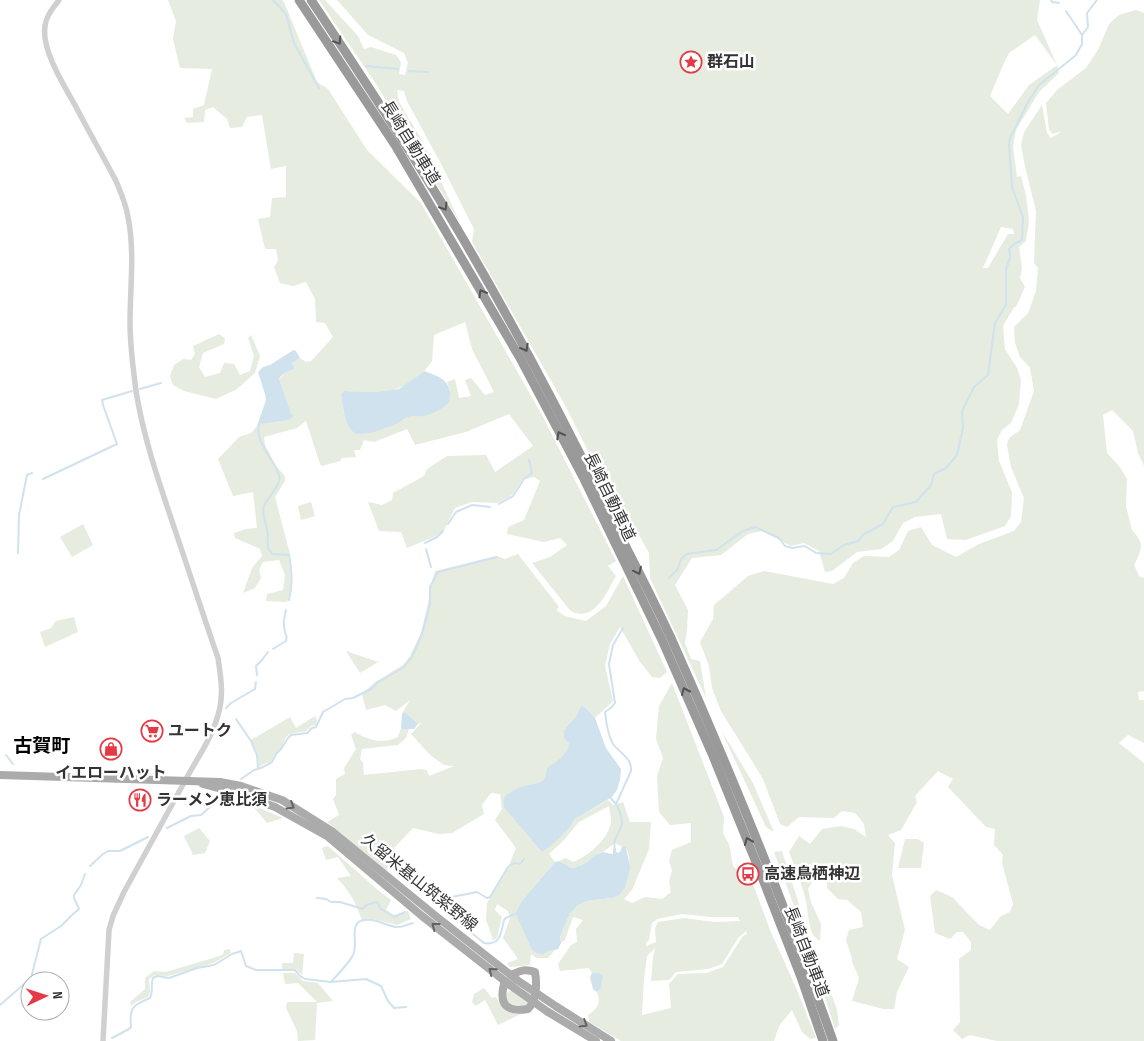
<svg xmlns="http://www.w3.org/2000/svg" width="1144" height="1041" font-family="'Sofia Sans Condensed','Noto Sans JP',sans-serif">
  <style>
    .green { fill: #e6ecdf; fill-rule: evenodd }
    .water { fill: #cfe2ee }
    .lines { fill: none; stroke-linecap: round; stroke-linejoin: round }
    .stream { stroke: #cfe2ee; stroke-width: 2 }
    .tertiary { stroke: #d0d0d0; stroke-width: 5.5 }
    .primary { stroke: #ababab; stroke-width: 8 }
    .motorway { stroke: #9a9a9a; stroke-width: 9 }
    .primary-bridge { stroke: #ababab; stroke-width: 8 }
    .oneway { stroke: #525252 }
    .oneway2 { stroke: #636363 }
    .labels { text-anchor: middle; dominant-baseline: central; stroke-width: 5; stroke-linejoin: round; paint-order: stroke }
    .poi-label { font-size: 16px; font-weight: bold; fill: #333; stroke: #fff; text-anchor: start }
    .street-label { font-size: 16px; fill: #333; stroke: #fff }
    .quarter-label { font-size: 19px; font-weight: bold; fill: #000; stroke: #fff }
  </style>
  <rect width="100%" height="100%" fill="#fff"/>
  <!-- green -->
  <g class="green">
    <path d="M168 0H282L284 2 317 82 328 89 367 150 421 203 542 415 616 561 608 566 616 576C608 590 596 619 576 613 574 613 571 611 569 609L532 563 550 557 567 545 560 538 544 542 507 534 508 527 524 520 540 481 534 477 522 480 512 495 498 503 472 502 455 508 446 526 443 533 407 548 401 532 379 531 368 502 382 505 392 500 393 493 424 476 427 469 447 456 486 455 495 472 533 446 509 414 466 432 415 445 407 429 374 442 364 440 360 450H354L356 457 342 458 340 461 322 466 320 464 306 421 297 428 264 437 265 445 276 466 285 476V481L275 497 290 554 288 556C291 574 293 584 287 602L266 601 267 594 283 590 285 575 279 560 263 562 259 570 261 578 255 588 243 593 252 568 262 556 260 549 235 538 234 533 246 529 257 528 253 492 233 496 218 459 239 437 251 433 257 426H259L260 424 294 417 291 413 279 379 286 372 295 369 292 363 300 358 306 362 311 361 333 337 325 323 316 322 315 299 306 282 293 286 280 283 274 267 278 261 276 249H265L258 219 270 217 272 198 286 197V166L271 169 262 115 247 117 242 127 230 128 227 119 213 107 205 110 204 122 187 123 184 118 193 117V109L204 105 212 69 180 68 173 39 176 21ZM465 322 472 349 494 392 485 395 471 378 465 380 471 396 459 398 455 379 447 382 450 390 412 416 408 417 386 428 364 434 351 430 343 410 341 394 344 391 375 392 393 390 404 386 422 374 432 361 434 335Z"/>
    <path d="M319 0H325L358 36 364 49 371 47 396 55 401 62 399 74 405 75 408 63 404 53 368 35 337 0H1040L1037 20 1057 65 1059 73 1039 92 1016 130 1013 146 1017 177 1021 176 1026 195 1029 222 1026 241 1019 247 1022 268 1020 278 1025 287 1016 307H1014L1003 326 1005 349 1017 368 1021 380 1019 404 1011 423 1002 430 997 440 999 461 1012 492 1011 516 1005 526 966 540 947 539 941 514 915 517 903 523 893 541 881 549 857 552 832 571 825 572 819 551 804 543 791 546 762 531 748 534 721 555 692 558 675 585 688 610 687 630 685 643 691 659 700 661 706 698 650 578 649 553 639 535H630L566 407 472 242 474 229 440 162 407 101 404 91 397 90 399 102 423 142 460 223 376 84ZM1035 35 1057 65 1029 85 1008 114 990 96 1003 65 1009 53ZM1001 227 1013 229 1014 234H1008L988 268H983Z"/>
    <path d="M1136 10 1144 13V466L1138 453 1133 431 1112 410 1103 415 1107 453 1120 467 1127 479 1126 506 1132 530C1144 543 1143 548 1134 565L1139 576 1144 578V691L1138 692 1139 700H1144V743L1128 735 1119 743 1144 763V1041H997L970 1035 962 1039 953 1030 960 1022 959 959 971 950V942L963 932H957L950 939 935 933 930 896 936 890 952 897 979 925 990 930 1001 916 1010 912 1013 904 1002 863 1003 855 994 845 995 829 986 827 948 787 953 779 938 771 915 796 917 802 901 830 888 835 895 843 892 875 905 930 897 959 909 967 897 992 894 1009H884L852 1001 859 978 852 962V958L846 940 849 930 863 927 861 912 847 900 838 899 827 888V875L813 880 808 889 811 902 821 924 820 941C807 934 809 914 806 901 802 884 795 868 789 852L799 836 810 844 822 829 841 826 854 829 866 837 864 824 855 813 842 811 834 818 799 817 787 827 780 824 763 779 721 711 712 688 709 666 700 642 713 619 714 605 748 576 764 571 833 584 844 578 853 563 864 556 889 557 899 550 908 531 921 527 932 545 956 557 979 544 1014 531 1021 522 1024 498 1011 467 1007 445 1009 438 1020 430 1034 391 1030 368 1020 357 1015 343 1014 327 1028 313 1036 291 1038 268 1034 263 1036 211 1025 167 1021 145 1024 132 1042 105 1047 133 1051 138 1061 132H1059L1053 134 1049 130 1046 103 1057 90 1086 68 1098 50 1109 24 1119 15Z"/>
    <path d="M219 334 225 338 224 344 203 353 199 367 205 377 220 373 224 363 234 364 240 375 250 371 254 356 248 338 251 335 260 356 255 373 237 389 216 399 184 391 173 385 170 376 174 365 183 359 191 360 195 354 193 346Z"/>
    <path d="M311 502 315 516 301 520 298 506Z"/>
    <path d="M83 524 93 545 72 557 60 537Z"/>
    <path d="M518 554 559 607 556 610 565 616 586 621 606 606 623 576 667 672 660 678 652 677 640 662 620 627 610 644 605 666 613 701 595 718 585 707 579 709 577 715 564 730 569 743V747L567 752 559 760 542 782 536 785H528L505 807 541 851H544L570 827 575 819 608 800 613 805 623 802 630 822H651L649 849 632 890 624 899 632 903 645 897 662 899 671 892 669 882 672 870 669 861 672 850 691 842V823L670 825 659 812 657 776 663 758 656 739 659 706 672 683 724 817 723 833 729 844 733 866 753 884 770 930 797 990 816 1038 810 1039 802 1032 792 1010 779 1026 774 1041H621L589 1022 588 1015C598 1008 601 1003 597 992L601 988 599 973H592L589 968 560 971 558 964 571 945 577 942 576 929 583 920 573 917 565 940 561 943 560 938 570 912 577 906 586 901 612 898 625 888C627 872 633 864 626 847H622L615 843 603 852 598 853 584 865 578 866 575 869 569 868 565 864 559 861 565 858 573 862C587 857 609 839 611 822 612 818 609 811 609 806L579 822 563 841 549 854 555 862 521 902 517 910 548 951 555 950 548 958H537L531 954 530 965 510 967 507 963 518 959 503 938 510 918 508 911 497 904 495 910 502 917 497 938 493 940 486 920 487 903 508 868 516 848 495 820 502 809 500 794 491 793 482 805 484 814 452 833 439 834 413 828 394 848 387 871 327 822 339 815 333 799 336 795V779L345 774 344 768 356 749 351 735 355 732C370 741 382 744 398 737L401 728 409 729 406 738 398 745 362 749 360 759 363 763 364 775 421 769 427 770 429 776 454 766 444 765 430 755 412 735 411 734 422 722 418 724 406 713 403 712 410 700 396 711 385 705 366 710 362 694 375 682 403 665 410 656 421 633 428 603 430 588 435 571 496 556 505 559ZM682 914 711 917H738L740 921 715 922 684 918 658 922 655 928 656 942 646 946V943L649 940 652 923 657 919ZM746 931 747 934 743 936 723 967 707 973 678 974 669 984 671 1008 642 1015 644 979 647 956 655 948 653 957 651 981 669 980 676 972 708 969 722 964 738 938Z"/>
    <path d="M74 617 78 632 45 647 40 632 51 628 56 621Z"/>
    <path d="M346 651 378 662 360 673Z"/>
    <path d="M315 716 317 720 316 725 311 726 306 731 290 734 286 737 281 749 275 754 271 761 264 764 259 767 258 755 251 740 290 717 296 728Z"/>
    <path d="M721 730 753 783 774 832 766 827Z"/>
    <path d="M252 805 283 818 267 823Z"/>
    <path d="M199 828 210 841 205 853 193 855 184 836Z"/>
    <path d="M905 839H918L924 843 921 868H898Z"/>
    <path d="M328 846 379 891 391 900 386 910 394 915 408 911 411 919 397 925 373 919 362 920C355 901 350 892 337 878L351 876 338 857 326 860 322 848Z"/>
    <path d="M782 851 799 904 800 922 774 852Z"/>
    <path d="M808 945 819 959 837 1010 839 1025 835 1029Z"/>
    <path d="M230 949 231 953 213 963 168 976 155 975 149 979 150 993 148 997 136 1002 131 1006 130 1002 145 989V978L154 971 166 972 223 955 224 950Z"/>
    <path d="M294 953 304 954 302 975 296 969H282V963H293Z"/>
    <path d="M283 973H295L303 981 318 983 333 1001 317 1003 315 1040 298 1041 297 1031 286 1008 287 1002H317L298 983 285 984Z"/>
    <path d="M484 988 492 998 496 997C504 1011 506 1014 523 1013L498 1025 485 1000 476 1006 472 1002 474 994Z"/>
    <path d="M511 990 529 1003C520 1009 515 1008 506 1002V994Z"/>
  </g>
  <!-- water -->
  <g class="water">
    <path d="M294 350 296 351 300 358 292 363 295 369C289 371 282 373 279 379L291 413 294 417 287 420 260 424 259 426H257L266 400 265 394 258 372 263 367 270 365 292 351Z"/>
    <path d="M425 371C436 376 448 378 450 392 450 395 450 400 448 403 446 407 430 415 425 416 420 417 414 415 409 417 404 418 400 422 396 424 387 428 364 437 355 433 345 428 342 403 341 394L344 391 375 392 399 389Z"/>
    <path d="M582 706 585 707 595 718 606 748 621 769 620 780 617 790 612 797 575 819 570 827 555 842 544 851H541L504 807C504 804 503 801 504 798 505 795 506 795 510 793 515 790 519 787 525 786 538 782 546 786 547 768 556 762 568 755 569 743L564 738V730L577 715 579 709Z"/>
    <path d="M403 712 406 713 418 724 414 729H403L401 728 402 714Z"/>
    <path d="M622 847H626L630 867 625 888 619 895 612 898 586 901 577 906 570 913 560 937 561 943 558 949 555 950 548 951 543 954 537 953 532 950 517 916V910L521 902 555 862 559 861 565 864 570 868H575L578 866C589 865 591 855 600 853 604 851 608 854 613 854V849L615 848 617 853 620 852Z"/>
    <path d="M592 973H599L603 976 601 988 597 992 593 989 590 977Z"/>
  </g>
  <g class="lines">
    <!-- stream -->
    <g class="stream">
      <path d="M273 0 286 14 294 43 319 88"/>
      <path d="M1051 0 1052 2 1059 3"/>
      <path d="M1066 11 1082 35"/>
      <path d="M366 66 398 69"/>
      <path d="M409 71 428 72"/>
      <path d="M140 389 161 383"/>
      <path d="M259 425C254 441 275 461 279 475 282 485 268 496 264 506 262 513 264 518 266 525 268 531 268 541 268 548L272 554 289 555C292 570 293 585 289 600"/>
      <path d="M43 479 117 444 103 405 102 400 132 391"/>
      <path d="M499 504 513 496 524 479 532 473 529 460"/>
      <path d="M448 524 456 512 472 505 490 507"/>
      <path d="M425 543 437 537 443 531"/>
      <path d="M426 549 431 567"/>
      <path d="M18 553 19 515 27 475 32 473"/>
      <path d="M669 578 678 569 681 559 687 554 716 550 743 531 755 527 779 538 785 546 792 548 805 546 816 553 831 554 844 545 858 541 864 534 883 524 893 507 916 502 931 485 934 474 946 468 957 455 963 428 962 411 974 387 988 375 995 323 1006 305V270L1010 257 1009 249 1014 244 1022 240 1023 217 1012 187 1009 144 1010 138 1028 102 1039 85 1076 55 1082 44V35L1088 27 1087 13 1097 0"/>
      <path d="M273 649 286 641C287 633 287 640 285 632 283 625 284 617 286 610"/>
      <path d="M257 675 256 666 262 660 268 652"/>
      <path d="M226 708 231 703 255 689 256 682"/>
      <path d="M236 719 251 741 257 755 258 768"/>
      <path d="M6 755 13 764"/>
      <path d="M241 779 254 770 261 768 272 762 276 754 281 749 288 738 291 735 307 733 312 728 316 727 323 712 345 699 353 698 371 689 377 683 404 667 412 657 422 634 430 604V587L438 572 497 557"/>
      <path d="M609 796 616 804"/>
      <path d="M167 828 191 816 201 815 220 798"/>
      <path d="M615 850C612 837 620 834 622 823 622 816 619 809 616 804L631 771C632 758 620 753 613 744 608 735 606 722 605 712L612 707 615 703 609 664 613 645 623 628"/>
      <path d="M90 866 103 854 108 851H120L148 837"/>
      <path d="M317 898 326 899 331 902H340L363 909 366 905 377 902 381 909 394 917 405 912"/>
      <path d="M431 901 477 892 487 898 490 897 508 867 514 863 520 864 524 859"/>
      <path d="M438 907H440L484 943C501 946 501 932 504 920L506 918 517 913"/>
      <path d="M331 982 366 979 381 986 388 1001 394 1008 406 1007"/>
      <path d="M0 1005 31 978 41 939 61 926 72 915 79 909 74 898V895L81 885 85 874"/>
      <path d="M112 1038 129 1029 131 1027C129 1007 133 1005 150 998 154 990 150 986 153 978L157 976 169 978 197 968 214 965 232 954 241 951 246 966 256 970H295L300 976 305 979 331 982C337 975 350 962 353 955 360 942 344 917 372 920 381 921 389 927 398 927 403 927 408 924 413 923"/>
    </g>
    <!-- tertiary -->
    <path class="tertiary" d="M59 0C53 8 46 16 45 26 41 50 65 87 76 107 89 132 103 156 116 181 121 193 126 204 128 217 135 252 130 287 130 323 130 345 133 368 136 391 144 441 161 488 177 536 191 577 204 618 218 658 221 678 224 696 218 715 212 738 196 760 185 781 165 818 144 855 124 892L113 916 109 930 103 1041"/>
    <!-- primary -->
    <g class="primary">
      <path d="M0 775 220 782 241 786 282 800 333 832 437 917 517 980"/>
      <path d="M203 784 240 794 275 807 327 836 422 916 510 985"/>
      <path d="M505 981C498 1003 505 1013 528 1009 537 1000 537 983 535 972 525 968 520 971 511 975"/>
      <path d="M557 1007 611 1041"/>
      <path d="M548 1012 596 1041"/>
    </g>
    <!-- motorway -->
    <g class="motorway">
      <path d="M299 0 395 145 520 358 584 479 662 640 713 756 760 872 801 977 823 1041"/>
      <path d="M311 0C363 78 415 157 462 237 522 339 576 443 627 549 642 578 657 608 671 638 730 770 785 905 833 1041"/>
    </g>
    <!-- primary-bridge -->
    <g class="primary-bridge">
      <path d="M517 980 557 1007"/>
      <path d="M510 985 548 1012"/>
    </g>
  </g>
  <!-- one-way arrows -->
  <defs><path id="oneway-chevron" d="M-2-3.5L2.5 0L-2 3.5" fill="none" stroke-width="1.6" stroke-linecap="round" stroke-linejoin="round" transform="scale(1.25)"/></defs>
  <g class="oneway">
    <use href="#oneway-chevron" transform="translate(338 41) rotate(57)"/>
    <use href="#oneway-chevron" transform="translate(444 207) rotate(58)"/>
    <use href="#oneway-chevron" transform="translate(482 293) rotate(-120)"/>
    <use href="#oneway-chevron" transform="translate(525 348) rotate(61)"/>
    <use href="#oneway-chevron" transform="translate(560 435) rotate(-118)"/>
    <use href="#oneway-chevron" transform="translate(638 571) rotate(64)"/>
    <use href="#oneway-chevron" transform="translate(685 691) rotate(-114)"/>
    <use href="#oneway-chevron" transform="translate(748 841) rotate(-112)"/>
  </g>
  <g class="oneway2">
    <use href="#oneway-chevron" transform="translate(291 806) rotate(31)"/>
    <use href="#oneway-chevron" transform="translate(435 926) rotate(-142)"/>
    <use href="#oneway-chevron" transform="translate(492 971) rotate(-141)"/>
    <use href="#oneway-chevron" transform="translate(584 1024) rotate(32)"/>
  </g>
  <!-- icons -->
  <defs>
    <g id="sight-ring" transform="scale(1.125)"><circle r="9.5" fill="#fff" stroke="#e63946" stroke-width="1.5"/><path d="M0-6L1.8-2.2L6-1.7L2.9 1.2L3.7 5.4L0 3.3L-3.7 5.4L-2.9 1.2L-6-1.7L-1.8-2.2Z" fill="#e63946"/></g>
    <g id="supermarket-ring" transform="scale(1.125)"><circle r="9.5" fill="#fff" stroke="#e63946" stroke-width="1.5"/><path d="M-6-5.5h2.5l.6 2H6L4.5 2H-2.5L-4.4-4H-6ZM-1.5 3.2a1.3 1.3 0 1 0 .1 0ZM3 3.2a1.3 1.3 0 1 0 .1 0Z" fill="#e63946"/></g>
    <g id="shop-ring" transform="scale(1.125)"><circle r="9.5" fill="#fff" stroke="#e63946" stroke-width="1.5"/><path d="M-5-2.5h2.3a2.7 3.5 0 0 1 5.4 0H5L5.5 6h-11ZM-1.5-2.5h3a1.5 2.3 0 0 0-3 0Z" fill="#e63946"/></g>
    <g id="restaurant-ring" transform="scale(1.125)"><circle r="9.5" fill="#fff" stroke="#e63946" stroke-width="1.5"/><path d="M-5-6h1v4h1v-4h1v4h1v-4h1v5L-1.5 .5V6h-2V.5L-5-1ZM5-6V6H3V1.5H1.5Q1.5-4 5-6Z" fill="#e63946"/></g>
    <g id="bus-ring" transform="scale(1.125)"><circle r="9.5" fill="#fff" stroke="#e63946" stroke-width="1.5"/><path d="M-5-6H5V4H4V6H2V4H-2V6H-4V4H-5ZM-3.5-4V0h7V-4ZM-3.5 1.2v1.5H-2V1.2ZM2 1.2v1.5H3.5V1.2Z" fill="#e63946"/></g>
  </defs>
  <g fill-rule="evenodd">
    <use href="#sight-ring" x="691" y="62"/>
    <use href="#supermarket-ring" x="152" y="731"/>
    <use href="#shop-ring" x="111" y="749"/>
    <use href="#restaurant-ring" x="140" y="800"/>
    <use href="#bus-ring" x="748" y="874"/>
  </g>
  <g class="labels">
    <!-- poi labels -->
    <g class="poi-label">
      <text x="707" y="62">群石山</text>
      <text x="168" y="731">ユートク</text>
      <text x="111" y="773" text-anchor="middle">イエローハット</text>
      <text x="156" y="800">ラーメン恵比須</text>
      <text x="764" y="874">高速鳥栖神辺</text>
    </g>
    <!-- street labels -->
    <g class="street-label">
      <text transform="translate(410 143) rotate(58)">長崎自動車道</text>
      <text transform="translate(609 497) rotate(64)">長崎自動車道</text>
      <text transform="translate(419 883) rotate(39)">久留米基山筑紫野線</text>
      <text transform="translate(806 952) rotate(69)">長崎自動車道</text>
    </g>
    <!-- quarter labels -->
    <g class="quarter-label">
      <text x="42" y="746">古賀町</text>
    </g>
  </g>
  <!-- north arrow -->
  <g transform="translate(45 996) rotate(86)"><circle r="24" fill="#ffffff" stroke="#adadad"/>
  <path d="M0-4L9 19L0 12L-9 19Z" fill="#e63946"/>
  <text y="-8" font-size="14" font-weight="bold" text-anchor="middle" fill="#333333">N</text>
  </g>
</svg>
